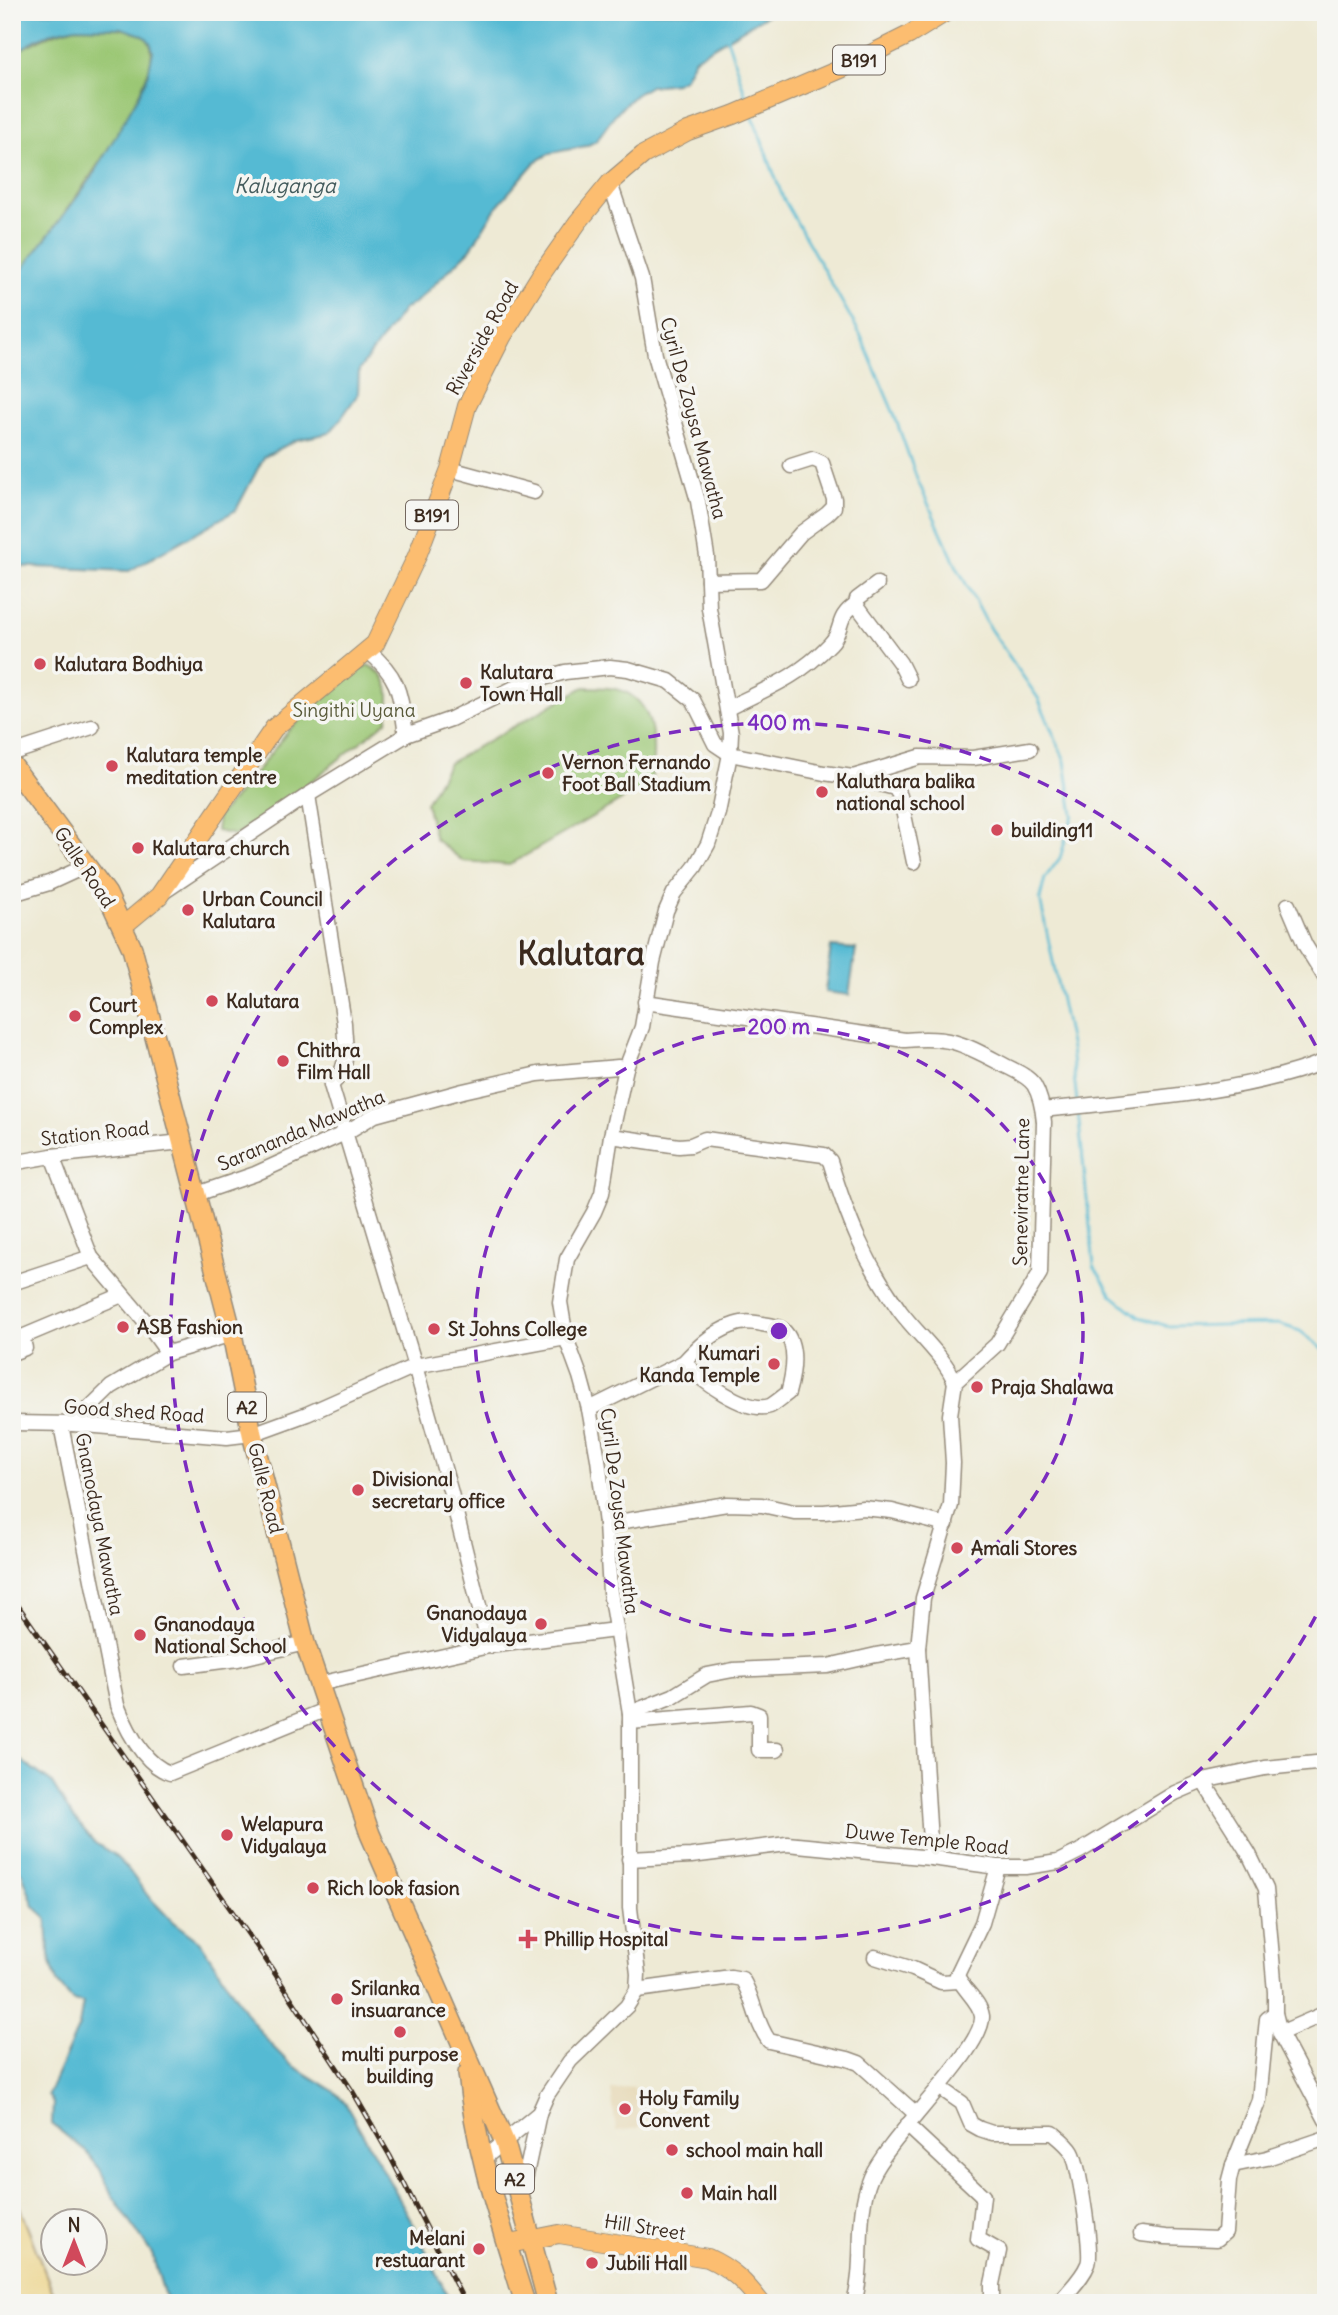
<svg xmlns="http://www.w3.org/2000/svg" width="1338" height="2315" font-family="Delius,sans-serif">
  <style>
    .built { fill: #e7daba }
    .green { fill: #9bc774; stroke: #6b7849; stroke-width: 2 }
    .sand { fill: #eeda9e; stroke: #94825e; stroke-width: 2 }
    .water { fill: #55bad3; stroke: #487278; stroke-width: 2 }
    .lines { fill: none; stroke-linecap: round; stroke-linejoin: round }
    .stream { stroke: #55bad3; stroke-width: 2.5 }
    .minor-casing { stroke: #948a7a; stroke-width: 17 }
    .major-casing { stroke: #948a7a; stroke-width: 20 }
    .highway-casing { stroke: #948a7a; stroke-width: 22 }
    .minor { stroke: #fff; stroke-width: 14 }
    .major { stroke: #fcbd6f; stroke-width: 18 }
    .highway { stroke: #fcbd6f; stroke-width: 19 }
    .rail-casing { stroke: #3b2a1e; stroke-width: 5 }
    .rail { stroke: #f6f6f2; stroke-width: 2.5; stroke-dasharray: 8; stroke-linecap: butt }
    .ring { fill: none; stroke: #7b2cbf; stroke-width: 3.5; stroke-dasharray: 12 9 }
    .poi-dot { fill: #d1495b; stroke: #f6f6f2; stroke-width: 2.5 }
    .labels { text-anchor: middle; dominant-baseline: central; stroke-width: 7; stroke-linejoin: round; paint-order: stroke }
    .shield { fill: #f6f6f2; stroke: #73675e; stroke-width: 2 }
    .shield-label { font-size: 18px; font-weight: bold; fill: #3b2a1e }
    .street-label { font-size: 19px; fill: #3b2a1e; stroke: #f6f6f2 }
    .poi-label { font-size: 19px; font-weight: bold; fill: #3b2a1e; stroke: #f6f6f2; text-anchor: start }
    .park-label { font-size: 19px; fill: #585938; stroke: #f6f6f2 }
    .water-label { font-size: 21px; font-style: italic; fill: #445c5d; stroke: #f6f6f2 }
    .town-label { font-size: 33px; font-weight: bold; fill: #3b2a1e; stroke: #f6f6f2 }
    .centre { fill: #7b2cbf; stroke: #f6f6f2; stroke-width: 3.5 }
    .ring-label { font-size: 21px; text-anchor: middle; font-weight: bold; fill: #7b2cbf; stroke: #f6f6f2; stroke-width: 7; stroke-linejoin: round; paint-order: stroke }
  </style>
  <rect width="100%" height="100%" fill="#f6f6f2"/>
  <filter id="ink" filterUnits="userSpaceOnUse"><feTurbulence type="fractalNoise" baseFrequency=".0143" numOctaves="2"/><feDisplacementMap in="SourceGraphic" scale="14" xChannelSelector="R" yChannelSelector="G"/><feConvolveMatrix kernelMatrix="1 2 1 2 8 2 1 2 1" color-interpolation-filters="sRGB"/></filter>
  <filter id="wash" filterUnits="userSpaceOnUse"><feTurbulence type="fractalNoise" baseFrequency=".00686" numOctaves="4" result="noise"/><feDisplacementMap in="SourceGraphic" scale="28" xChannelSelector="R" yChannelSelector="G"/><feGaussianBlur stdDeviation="1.57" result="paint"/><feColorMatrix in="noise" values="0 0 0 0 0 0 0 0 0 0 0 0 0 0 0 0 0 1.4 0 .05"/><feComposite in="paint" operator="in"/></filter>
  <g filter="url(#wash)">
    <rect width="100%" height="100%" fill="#eeead5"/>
    <!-- built -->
    <path class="built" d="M634 2087 640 2128 616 2131 611 2090Z"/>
    <!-- green -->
    <g class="green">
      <path d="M76 27C95 28 136 24 148 40 175 76 37 250 12 283V55C33 41 51 33 76 27Z"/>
      <path d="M368 665C394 678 390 697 387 721L284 803 235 835 216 831 218 816 240 792 290 729 344 679Z"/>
      <path d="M584 687C599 688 619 686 632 696 658 714 654 756 651 783L509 865 463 861 435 839 426 803 449 763Z"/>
    </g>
    <!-- sand -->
    <path class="sand" d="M12 2188 57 2303H12Z"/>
    <!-- water -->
    <g class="water">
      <path d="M12 12H772L695 58 684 79 676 83 650 86 635 95 616 113 596 141 586 146 551 153 536 161 497 206 470 250 415 303 404 309 359 370 358 394 338 423 329 433 296 440 264 457 236 510 129 571 12 566V283L91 179 140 93 148 74 153 51 150 42 142 35 121 28 76 27 54 32 37 39 12 55Z"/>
      <path d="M831 947 856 949 849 995 825 992Z"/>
      <path d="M12 1754 51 1782 70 1813 95 1843 113 1854 127 1868 148 1896 173 1922 200 1942 249 2017 271 2045 290 2064 335 2092 346 2104 410 2218 451 2303H167L152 2254 112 2195 100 2169 86 2152 52 2124 53 2103 48 2095 79 2026 83 2003 73 2001 57 1983 49 1955 47 1920 34 1906 22 1873 12 1864Z"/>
    </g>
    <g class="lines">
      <!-- stream -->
      <g class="stream">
        <path d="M727 38 748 103"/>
        <path d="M752 115 783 198 860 334 894 414 917 479 956 565 990 629 1038 698 1065 761 1073 815 1060 858 1045 878 1040 899 1071 1049 1077 1102"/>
        <path d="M1078 1112 1094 1266 1112 1295 1139 1317 1167 1326 1279 1324 1300 1331 1326 1351"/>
      </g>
    </g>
  </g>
  <g filter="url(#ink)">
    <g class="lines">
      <!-- minor casing -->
      <g class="minor-casing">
        <g id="minor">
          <path d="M450 469 534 492"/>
          <path d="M708 581 761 580 801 533 827 514 834 507V499L822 463 813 459 791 466"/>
          <path d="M877 584 857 599 856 604 900 663 908 679"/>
          <path d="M728 708C766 689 799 677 830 644 845 629 834 619 856 604"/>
          <path d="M406 735 451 719 522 684 565 672 610 667 628 669 669 681 693 700 715 744 730 754 824 773 853 777 920 757 973 758 1030 749"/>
          <path d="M12 753 92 727"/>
          <path d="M853 777 895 788 900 796 914 862"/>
          <path d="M308 795 344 1023C345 1047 351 1067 331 1085L415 1366 451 1493 489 1646"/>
          <path d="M165 891 308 795 406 735C400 695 401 678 368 651"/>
          <path d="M12 894 49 883 86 866"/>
          <path d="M1288 905 1305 945 1326 979"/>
          <path d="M645 1002 905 1040C951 1036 962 1043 1002 1064 1013 1070 1027 1075 1034 1085 1040 1095 1043 1111 1044 1122L1040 1273 997 1344 955 1382"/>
          <path d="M1043 1110C1133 1100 1241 1094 1326 1061"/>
          <path d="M611 1136 679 1146 691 1145 705 1139 824 1155 830 1161C848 1220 864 1260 900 1311 918 1335 944 1356 955 1382"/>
          <path d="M52 1156 91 1257 145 1321 168 1353"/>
          <path d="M12 1163 52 1156 182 1142"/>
          <path d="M197 1194 255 1174 345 1133 375 1115 463 1091 538 1074 618 1067 626 1068"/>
          <path d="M12 1283 91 1257"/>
          <path d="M12 1353 25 1348 22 1337 122 1295"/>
          <path d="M589 1409 684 1362C699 1379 746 1414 770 1406 776 1403 782 1397 788 1393 793 1375 799 1345 783 1330 778 1326 769 1325 762 1324 751 1322 742 1321 731 1326 712 1333 697 1348 684 1362"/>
          <path d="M12 1423 73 1424 227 1437 252 1434 307 1414 415 1366 566 1338"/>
          <path d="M73 1424 111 1387 168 1353 232 1334"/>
          <path d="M61 1425 117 1705C127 1730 144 1765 170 1773L327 1709"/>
          <path d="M606 1524 727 1504 762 1505 794 1512H824L863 1508 892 1511 946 1525"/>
          <path d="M184 1666 238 1659 305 1643"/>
          <path d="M318 1684 489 1646 615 1630"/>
          <path d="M630 1713 673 1696 707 1675 733 1670 828 1666 876 1655 918 1648"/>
          <path d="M630 1722 751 1712 759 1715V1750H777"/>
          <path d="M1203 1781 1249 1854 1266 1889 1275 1992V2013L1280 2033 1326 2120"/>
          <path d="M931 1858 918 1648 923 1598 951 1505 953 1463 950 1415 955 1382"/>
          <path d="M629 1859 691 1856 787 1844 931 1858 998 1867H1026L1058 1862 1080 1851 1175 1793 1203 1781 1265 1768 1326 1762"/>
          <path d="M875 1957 913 1969 941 1982 959 1981"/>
          <path d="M637 1990 731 1977 742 1979C754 1998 755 2022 769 2041L848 2059 859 2063 915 2113"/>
          <path d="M1280 2033 1326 2013"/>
          <path d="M939 2087 962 2103 971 2124 980 2129 992 2133H1053C1059 2138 1068 2145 1072 2152 1079 2164 1093 2253 1088 2264 1082 2279 1069 2290 1059 2303"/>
          <path d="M907 2125 983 2196 978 2239 999 2251 992 2284V2303"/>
          <path d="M483 2159 539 2113 547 2095 570 2061 627 2006 637 1990 638 1974 630 1908V1713L610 1592 606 1524 598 1459 589 1409 580 1376 566 1338 560 1302 567 1259 594 1212 602 1193 611 1136 626 1068 642 1027 653 962 666 911 674 893 695 867 708 844 718 813 730 754 731 733 709 608 707 556 698 501 655 355 642 278 610 183"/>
          <path d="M1233 2165 1267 2158 1326 2138"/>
          <path d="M521 2198 539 2113"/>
          <path d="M1141 2234 1166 2237 1217 2239 1225 2232 1229 2180 1233 2165 1259 2100 1267 2019 1275 2013"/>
          <path d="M854 2303C866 2262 854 2217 871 2177 888 2138 985 2047 982 2016 980 2001 962 1989 957 1975L982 1923 998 1867"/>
        </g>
      </g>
      <!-- major casing -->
      <g class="major-casing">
        <g id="major">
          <path d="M123 926 159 896 274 728 375 644 417 556 450 469 467 406 502 337 540 276 578 222 610 183 643 155 688 131 733 115 841 69 909 35 946 12"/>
          <path d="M506 2242 514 2243 559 2234 708 2258C732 2269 745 2282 761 2303"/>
        </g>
      </g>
      <!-- highway casing -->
      <g class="highway-casing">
        <g id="highway">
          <path d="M12 765 107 894 132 948 232 1334 252 1434 305 1643 370 1834 505 2143 548 2303"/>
          <path d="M468 2073C475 2151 502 2228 525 2303"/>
        </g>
      </g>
      <!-- minor -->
      <use href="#minor" class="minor"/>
      <!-- major -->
      <use href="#major" class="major"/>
      <!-- highway -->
      <use href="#highway" class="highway"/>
      <!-- rail casing -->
      <g class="rail-casing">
        <path id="rail" d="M12 1597 262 1954 353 2092 390 2156 465 2303"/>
      </g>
      <!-- rail -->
      <use href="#rail" class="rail"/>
    </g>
  </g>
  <!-- distance rings -->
  <g class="ring">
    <circle cx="779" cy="1331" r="304"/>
    <path d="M1325 1598A608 608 0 1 1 1325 1064"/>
  </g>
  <!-- markers -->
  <g class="poi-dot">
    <circle cx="40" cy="664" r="7"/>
    <circle cx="466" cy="683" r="7"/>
    <circle cx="112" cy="766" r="7"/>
    <circle cx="548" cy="773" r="7"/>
    <circle cx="822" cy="792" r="7"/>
    <circle cx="997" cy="830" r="7"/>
    <circle cx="138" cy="848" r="7"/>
    <circle cx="188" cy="910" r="7"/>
    <circle cx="212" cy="1001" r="7"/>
    <circle cx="75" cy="1016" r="7"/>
    <circle cx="283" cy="1061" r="7"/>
    <circle cx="123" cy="1327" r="7"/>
    <circle cx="434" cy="1329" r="7"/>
    <circle cx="774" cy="1364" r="7"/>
    <circle cx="977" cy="1387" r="7"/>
    <circle cx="358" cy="1490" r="7"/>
    <circle cx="957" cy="1548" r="7"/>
    <circle cx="541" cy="1624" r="7"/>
    <circle cx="140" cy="1635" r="7"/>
    <circle cx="227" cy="1835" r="7"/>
    <circle cx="313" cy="1888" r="7"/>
    <path d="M524.5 1928.5h7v7h7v7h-7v7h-7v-7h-7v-7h7z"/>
    <circle cx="337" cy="1999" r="7"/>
    <circle cx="400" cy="2032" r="7"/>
    <circle cx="625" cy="2109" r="7"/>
    <circle cx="672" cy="2150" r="7"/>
    <circle cx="687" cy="2193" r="7"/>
    <circle cx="479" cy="2249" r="7"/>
    <circle cx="592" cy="2263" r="7"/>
  </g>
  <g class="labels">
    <!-- shield labels -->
    <g class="shield">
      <rect x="833" y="45.5" width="52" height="29" rx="5"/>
      <rect x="406" y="500.5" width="52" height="29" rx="5"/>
      <rect x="228" y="1392.5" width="38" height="29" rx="5"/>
      <rect x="496" y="2164.5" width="38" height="29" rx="5"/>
    </g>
    <g class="shield-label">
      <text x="859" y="60">B191</text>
      <text x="432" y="515">B191</text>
      <text x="247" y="1407">A2</text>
      <text x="515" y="2179">A2</text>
    </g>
    <!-- street labels -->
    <g class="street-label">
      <text transform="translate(482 338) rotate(-61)">Riverside Road</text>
      <text transform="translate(694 418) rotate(75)">Cyril De Zoysa Mawatha</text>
      <text transform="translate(85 867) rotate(56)">Galle Road</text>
      <text transform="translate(301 1130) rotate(-23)">Sarananda Mawatha</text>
      <text transform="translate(95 1133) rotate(-6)">Station Road</text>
      <text transform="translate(1021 1192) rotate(-89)">Seneviratne Lane</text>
      <text transform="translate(134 1411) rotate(4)">Good shed Road</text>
      <text transform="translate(266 1488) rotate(76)">Galle Road</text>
      <text transform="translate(620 1511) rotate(83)">Cyril De Zoysa Mawatha</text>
      <text transform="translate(100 1524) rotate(79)">Gnanodaya Mawatha</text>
      <text transform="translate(927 1839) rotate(6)">Duwe Temple Road</text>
      <text transform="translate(645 2227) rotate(9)">Hill Street</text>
    </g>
    <!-- poi labels -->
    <g class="poi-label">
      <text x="54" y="664">Kalutara Bodhiya</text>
      <text x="480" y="672">Kalutara<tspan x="480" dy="22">Town Hall</tspan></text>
      <text x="126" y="755">Kalutara temple<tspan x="126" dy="22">meditation centre</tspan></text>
      <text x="562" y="762">Vernon Fernando<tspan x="562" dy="22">Foot Ball Stadium</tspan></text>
      <text x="836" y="781">Kaluthara balika<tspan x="836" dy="22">national school</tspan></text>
      <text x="1011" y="830">building11</text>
      <text x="152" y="848">Kalutara church</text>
      <text x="202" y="899">Urban Council<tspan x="202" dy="22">Kalutara</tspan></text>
      <text x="226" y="1001">Kalutara</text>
      <text x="89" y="1005">Court<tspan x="89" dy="22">Complex</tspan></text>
      <text x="297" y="1050">Chithra<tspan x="297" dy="22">Film Hall</tspan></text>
      <text x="137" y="1327">ASB Fashion</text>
      <text x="448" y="1329">St Johns College</text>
      <text x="760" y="1353" text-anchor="end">Kumari<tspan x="760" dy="22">Kanda Temple</tspan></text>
      <text x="991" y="1387">Praja Shalawa</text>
      <text x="372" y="1479">Divisional<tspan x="372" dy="22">secretary office</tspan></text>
      <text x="971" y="1548">Amali Stores</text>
      <text x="527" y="1613" text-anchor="end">Gnanodaya<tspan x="527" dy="22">Vidyalaya</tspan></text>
      <text x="154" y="1624">Gnanodaya<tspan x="154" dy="22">National School</tspan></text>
      <text x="241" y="1824">Welapura<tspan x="241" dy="22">Vidyalaya</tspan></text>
      <text x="327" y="1888">Rich look fasion</text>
      <text x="544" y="1939">Phillip Hospital</text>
      <text x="351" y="1988">Srilanka<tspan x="351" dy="22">insuarance</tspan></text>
      <text x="400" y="2054" text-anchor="middle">multi purpose<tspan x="400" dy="22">building</tspan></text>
      <text x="639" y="2098">Holy Family<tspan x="639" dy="22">Convent</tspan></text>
      <text x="686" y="2150">school main hall</text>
      <text x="701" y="2193">Main hall</text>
      <text x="465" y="2238" text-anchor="end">Melani<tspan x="465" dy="22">restuarant</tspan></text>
      <text x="606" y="2263">Jubili Hall</text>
    </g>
    <!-- park labels -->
    <g class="park-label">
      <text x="354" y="710">Singithi Uyana</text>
    </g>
    <!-- water labels -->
    <g class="water-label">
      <text x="285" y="185">Kaluganga</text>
    </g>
    <!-- town labels -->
    <g class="town-label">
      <text x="581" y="953">Kalutara</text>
    </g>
  </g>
  <circle cx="779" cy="1331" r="10" class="centre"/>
  <g class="ring-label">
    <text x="779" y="730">400 m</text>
    <text x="779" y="1034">200 m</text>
  </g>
  <!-- margin -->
  <rect width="1338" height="2315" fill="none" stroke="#f6f6f2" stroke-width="42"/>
  <!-- north arrow -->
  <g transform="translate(74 2242)"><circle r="33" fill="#f6f6f2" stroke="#aba49d" stroke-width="2"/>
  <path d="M0-5L12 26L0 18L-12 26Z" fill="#d1495b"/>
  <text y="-10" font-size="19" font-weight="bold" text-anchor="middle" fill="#3b2a1e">N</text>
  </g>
</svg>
